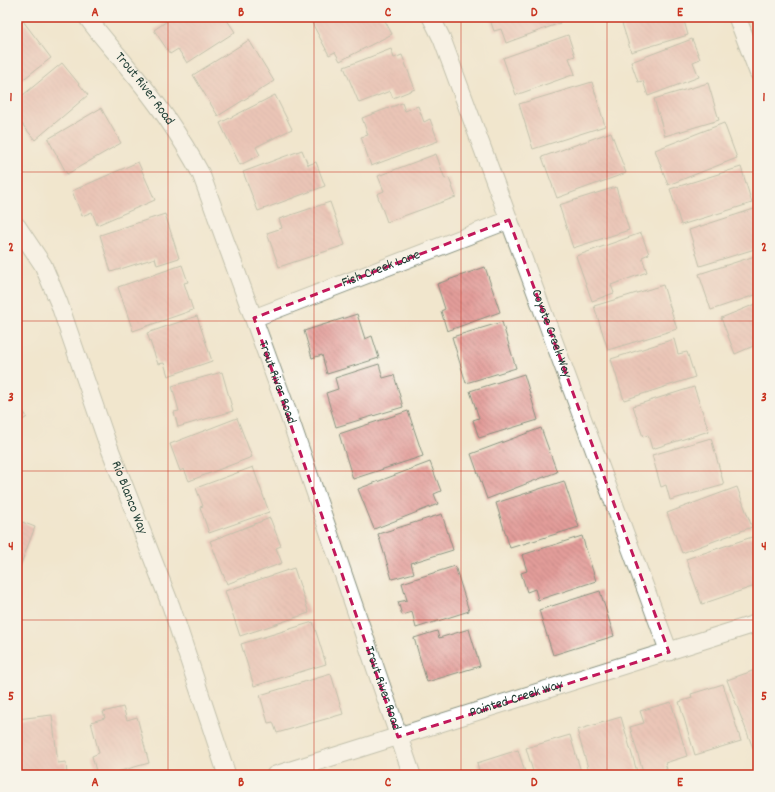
<svg xmlns="http://www.w3.org/2000/svg" width="775" height="792" font-family="Dekko,sans-serif">
  <style>
    .building { fill: url(#building-back-hatch) }
    .lines { fill: none; stroke-linecap: round; stroke-linejoin: round }
    .minor-casing { stroke: #889280; stroke-width: 19 }
    .minor { stroke: #fff; stroke-width: 17 }
    .marked { fill: none; stroke: #c2185b; stroke-width: 3; stroke-dasharray: 8 5; stroke-linejoin: round }
    .grid { fill: none; stroke: #c8321e; stroke-width: 1; stroke-opacity: 0.55 }
    .labels { text-anchor: middle; dominant-baseline: central; stroke-width: 4; stroke-linejoin: round; paint-order: stroke }
    .street-label { font-size: 14px; fill: #1f3d34; stroke: #f7f3e8 }
    .neatline { fill: none; stroke: #c8321e; stroke-width: 1.5 }
    .grid-label { font-size: 13px; text-anchor: middle; font-weight: bold; fill: #c8321e }
  </style>
  <defs>
    <pattern id="building-back-hatch" width="6" height="6" patternUnits="userSpaceOnUse"><rect width="6" height="6" fill="#e39d9a"/><path d="M-1 5l2 2M0 0l6 6M5-1l2 2" fill="none" stroke="#b7817e"/></pattern>
  </defs>
  <rect width="100%" height="100%" fill="#f7f3e8"/>
  <filter id="ink" filterUnits="userSpaceOnUse"><feTurbulence type="fractalNoise" baseFrequency=".025" numOctaves="2"/><feDisplacementMap in="SourceGraphic" scale="8" xChannelSelector="R" yChannelSelector="G"/><feConvolveMatrix kernelMatrix="1 2 1 2 8 2 1 2 1" color-interpolation-filters="sRGB"/></filter>
  <filter id="wash" filterUnits="userSpaceOnUse"><feTurbulence type="fractalNoise" baseFrequency=".012" numOctaves="4" result="noise"/><feDisplacementMap in="SourceGraphic" scale="16" xChannelSelector="R" yChannelSelector="G"/><feGaussianBlur stdDeviation="0.9" result="paint"/><feColorMatrix in="noise" values="0 0 0 0 0 0 0 0 0 0 0 0 0 0 0 0 0 1.4 0 .05"/><feComposite in="paint" operator="in"/></filter>
  <g filter="url(#wash)">
    <rect width="100%" height="100%" fill="#f1e6cd"/>
    <g id="blocks">
      <!-- building -->
      <g class="building">
        <path d="M173 17H225L235 32 187 63 178 49 170 54 154 30Z"/>
        <path d="M324 17H383L392 34 340 61 335 52 329 55 312 23Z"/>
        <path d="M489 17H557L560 23 506 43 501 29 494 31Z"/>
        <path d="M620 17H683L688 35 631 52Z"/>
        <path d="M23 21 51 58 17 84V26Z"/>
        <path d="M568 35 575 56 569 58 575 74 516 95 503 58Z"/>
        <path d="M692 39 700 59 693 62 699 77 648 96 643 81 638 82 631 62Z"/>
        <path d="M249 40 274 81 218 116 193 75Z"/>
        <path d="M391 49 394 58 402 55 415 89 393 98 390 91 359 103 344 67Z"/>
        <path d="M62 63 88 95 35 140 17 118V100Z"/>
        <path d="M592 82 605 126 533 149 519 104Z"/>
        <path d="M708 83 719 120 665 136 654 99Z"/>
        <path d="M275 95 292 129 256 147 260 155 240 165 220 123Z"/>
        <path d="M402 103 405 111 418 106 424 122 430 119 438 141 371 166 361 137 368 135 362 118Z"/>
        <path d="M101 108 121 143 67 174 48 139Z"/>
        <path d="M724 123 737 158 668 185 655 150Z"/>
        <path d="M611 132 626 173 557 198 542 157Z"/>
        <path d="M302 150 308 165 316 162 325 186 258 211 243 172Z"/>
        <path d="M436 154 445 179 449 178 456 197 387 222 377 194 384 191 378 176Z"/>
        <path d="M138 162 155 200 97 225 92 212 82 216 72 191Z"/>
        <path d="M741 167 752 203 681 225 670 189Z"/>
        <path d="M616 187 629 230 573 248 559 205Z"/>
        <path d="M330 202 345 245 279 267 267 233 282 228 279 219Z"/>
        <path d="M757 208 758 248 700 266 689 230Z"/>
        <path d="M165 214 179 258 157 265 155 258 111 272 100 235Z"/>
        <path d="M641 233 649 254 642 257 647 272 611 285 614 293 592 301 576 256Z"/>
        <path d="M758 255V294L711 310 699 274Z"/>
        <path d="M182 265 188 282 184 283 193 310 133 331 118 287Z"/>
        <path d="M485 267 500 312 447 331 441 311 445 309 437 284Z"/>
        <path d="M663 285 677 329 608 350 594 306Z"/>
        <path d="M758 303V344L735 354 721 318Z"/>
        <path d="M357 314 365 339 372 336 379 358 327 374 322 355 312 358 304 331Z"/>
        <path d="M197 316 212 361 168 376 164 363 158 364 147 333Z"/>
        <path d="M502 322 516 368 466 383 452 337Z"/>
        <path d="M674 339 678 354 687 352 695 377 624 400 611 359Z"/>
        <path d="M379 364 383 378 394 375 403 407 336 427 326 393 338 389 335 378Z"/>
        <path d="M222 372 233 411 178 427 174 412 179 411 172 386Z"/>
        <path d="M524 374 538 420 479 438 473 420 479 418 470 391Z"/>
        <path d="M694 387 709 431 652 449 648 435 643 437 633 406Z"/>
        <path d="M17 402 27 417 17 424Z"/>
        <path d="M408 411 423 456 353 479 339 434Z"/>
        <path d="M237 418 252 457 189 481 184 469 180 471 170 444Z"/>
        <path d="M541 428 557 472 487 499 471 454Z"/>
        <path d="M711 438 724 485 670 500 666 485 661 487 652 455Z"/>
        <path d="M430 462 441 491 434 494 438 504 374 529 358 489Z"/>
        <path d="M253 467 269 512 209 533 200 507 203 506 196 488Z"/>
        <path d="M564 481 579 527 510 548 496 503Z"/>
        <path d="M737 487 752 527 682 553 667 513Z"/>
        <path d="M442 514 453 550 411 563 414 573 392 579 378 534Z"/>
        <path d="M270 518 281 546 276 548 282 563 227 584 210 541Z"/>
        <path d="M17 520 35 527 19 569H17Z"/>
        <path d="M582 536 596 581 538 600 535 589 527 592 521 573 527 571 522 555Z"/>
        <path d="M755 536 758 545V585L702 604 686 559Z"/>
        <path d="M455 566 469 611 416 628 412 612 402 615 398 602 407 600 402 583Z"/>
        <path d="M294 568 309 613 240 636 225 591Z"/>
        <path d="M600 591 614 636 553 655 539 610Z"/>
        <path d="M313 622 326 664 254 686 241 644Z"/>
        <path d="M469 629 480 666 427 682 414 638 437 631 439 638Z"/>
        <path d="M758 669V746L753 748 727 680Z"/>
        <path d="M331 674 343 714 277 733 273 722 268 723 260 695Z"/>
        <path d="M723 684 741 741 695 755 679 702 692 698 691 694Z"/>
        <path d="M671 702 687 756 665 763 667 769 644 775 630 727 644 723 640 711Z"/>
        <path d="M123 707 127 720 137 717 149 763 106 775H97L92 756 99 753 91 722 105 718 103 712Z"/>
        <path d="M52 715 58 763 66 762 67 775H17V719Z"/>
        <path d="M621 717 638 775H590L577 730Z"/>
        <path d="M570 735 582 775H534L526 748Z"/>
        <path d="M518 750 526 775H480L477 763Z"/>
      </g>
    </g>
  </g>
  <g filter="url(#ink)">
    <use href="#blocks" fill-opacity="0" stroke="#889280" stroke-width="1"/>
    <g class="lines">
      <!-- minor casing -->
      <g class="minor-casing">
        <g id="minor">
          <path id="s1" d="M87 17C99 34 113 49 126 65 154 98 180 135 201 174L289 416 412 775"/>
          <path id="s2" d="M431 17 442 39 669 652"/>
          <path d="M737 17 758 72"/>
          <path id="s3" d="M17 226 43 265 59 303 106 439 171 606 227 775"/>
          <path id="s4" d="M254 318 509 220"/>
          <path id="s5" d="M275 775 758 623"/>
        </g>
      </g>
      <!-- minor -->
      <use href="#minor" class="minor"/>
    </g>
  </g>
  <!-- marked area -->
  <path d="M0 0H775V792H0ZM509 220 669 652 398 737 254 318Z" fill="#f1e6cd" fill-opacity=".55" fill-rule="evenodd"/>
  <path class="marked" d="M509 220 669 652 398 737 254 318Z"/>
  <!-- grid -->
  <path class="grid" d="M168 17V775M314 17V775M461 17V775M607 17V775M17 172H758M17 321H758M17 471H758M17 620H758"/>
  <g class="labels">
    <!-- street labels -->
    <g class="street-label">
      <text stroke="none"><textPath href="#s1" startOffset="92">Trout River Road</textPath></text>
      <text stroke="none"><textPath href="#s4" startOffset="136">Fish Creek Lane</textPath></text>
      <text stroke="none"><textPath href="#s2" startOffset="339">Coyote Creek Way</textPath></text>
      <text stroke="none"><textPath href="#s1" startOffset="416">Trout River Road</textPath></text>
      <text stroke="none"><textPath href="#s3" startOffset="295">Rio Blanco Way</textPath></text>
      <text stroke="none"><textPath href="#s1" startOffset="740">Trout River Road</textPath></text>
      <text stroke="none"><textPath href="#s5" startOffset="253">Painted Creek Way</textPath></text>
    </g>
  </g>
  <!-- margin -->
  <rect width="775" height="792" fill="none" stroke="#f7f3e8" stroke-width="44"/>
  <rect x="22" y="22" width="731" height="748" class="neatline"/>
  <g class="grid-label">
    <text x="95" y="16">A</text>
    <text x="241" y="16">B</text>
    <text x="388" y="16">C</text>
    <text x="534" y="16">D</text>
    <text x="680" y="16">E</text>
    <text x="11" y="101">1</text>
    <text x="764" y="101">1</text>
    <text x="11" y="251">2</text>
    <text x="764" y="251">2</text>
    <text x="11" y="401">3</text>
    <text x="764" y="401">3</text>
    <text x="11" y="550">4</text>
    <text x="764" y="550">4</text>
    <text x="11" y="700">5</text>
    <text x="764" y="700">5</text>
    <text x="95" y="786">A</text>
    <text x="241" y="786">B</text>
    <text x="388" y="786">C</text>
    <text x="534" y="786">D</text>
    <text x="680" y="786">E</text>
  </g>
</svg>
